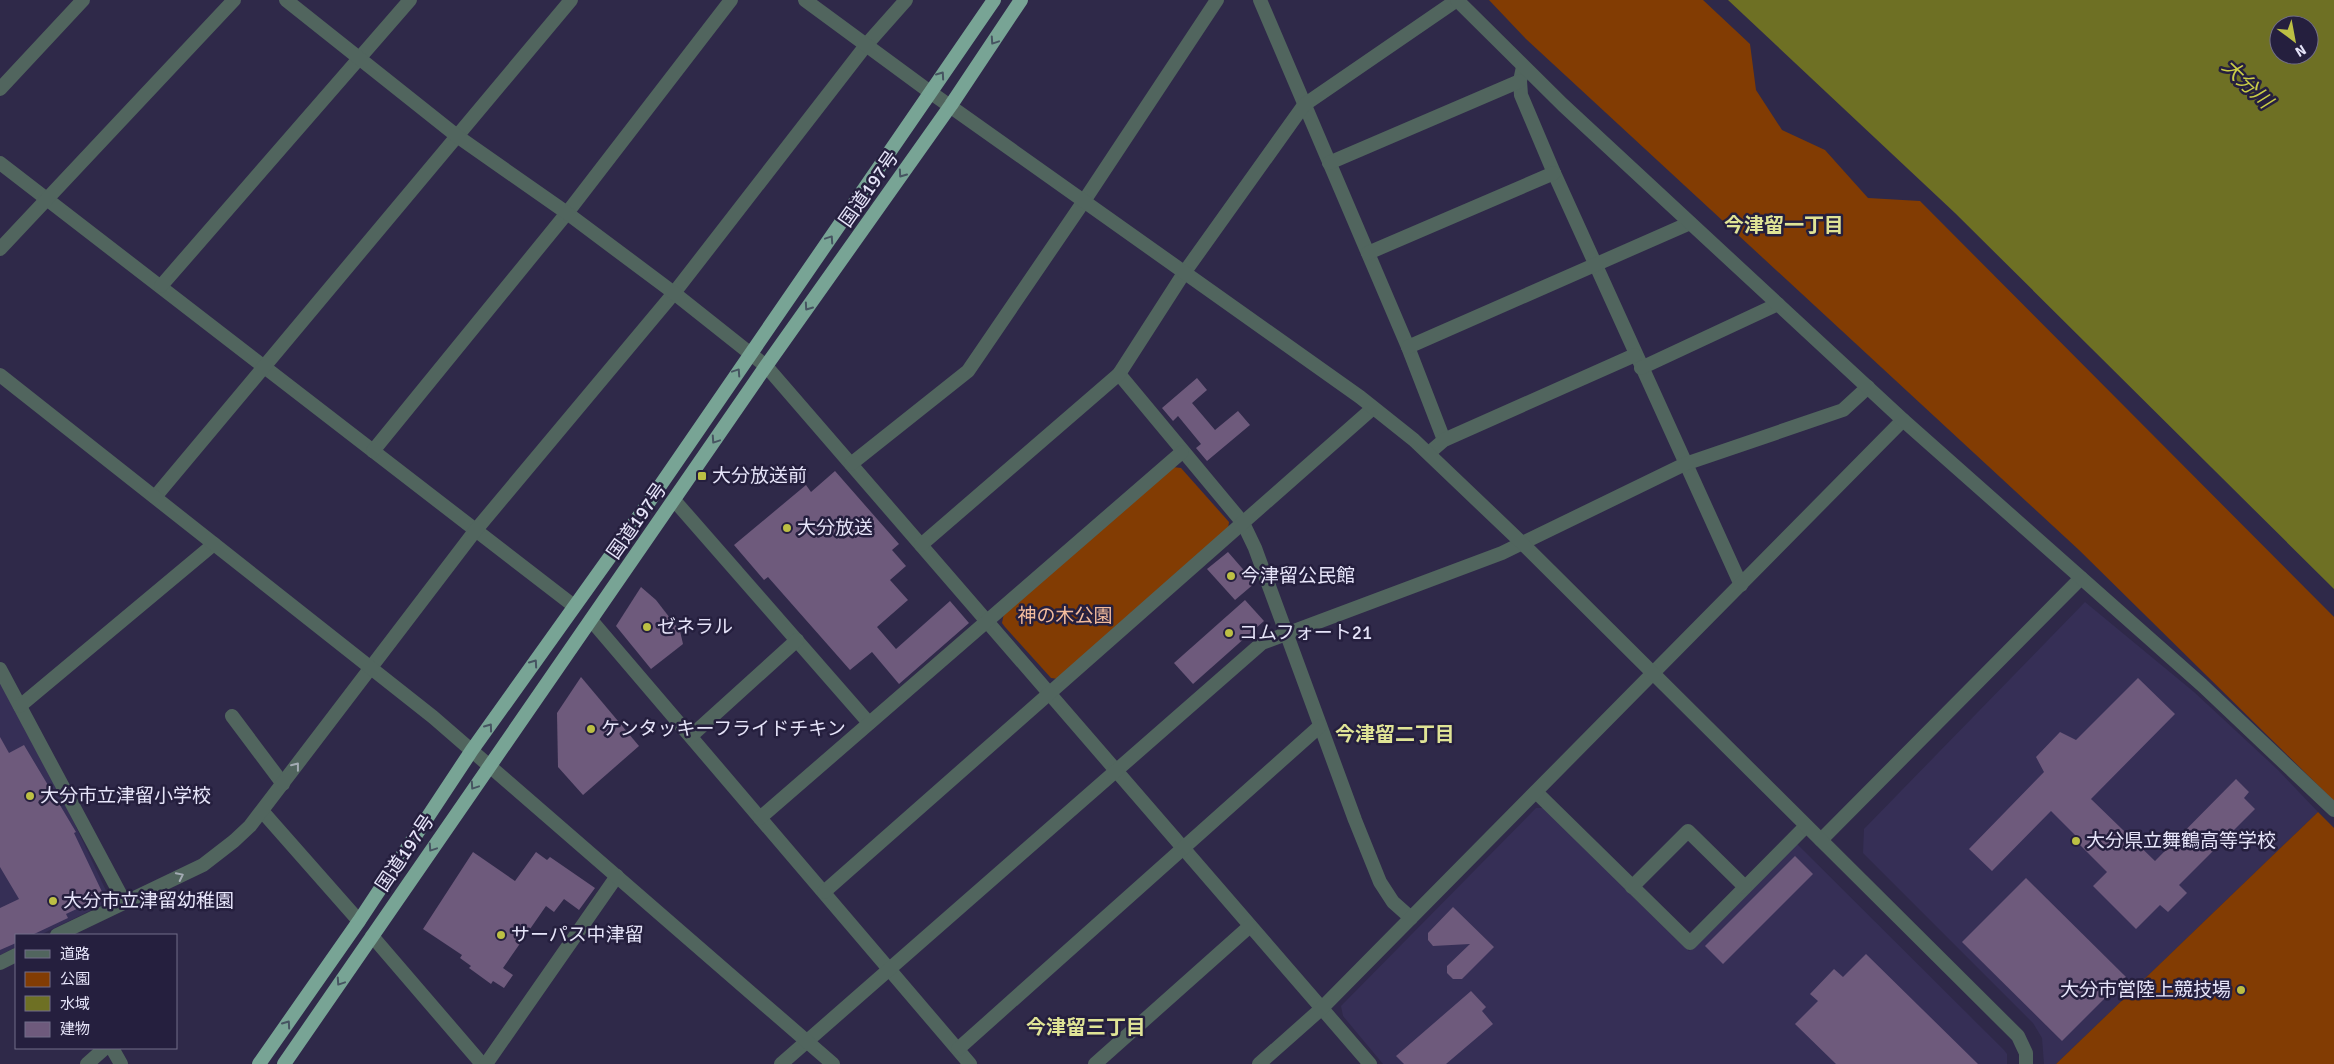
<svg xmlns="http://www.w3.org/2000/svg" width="2334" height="1064" font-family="Signika,'Noto Sans JP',sans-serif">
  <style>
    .built { fill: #362f56 }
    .green { fill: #823c03 }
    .water { fill: #6e7024; fill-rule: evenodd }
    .building { fill: #6e5a7c }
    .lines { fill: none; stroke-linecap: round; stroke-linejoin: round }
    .minor { stroke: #51655e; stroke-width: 14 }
    .tertiary { stroke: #51655e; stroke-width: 14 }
    .trunk { stroke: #78a495; stroke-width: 14 }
    .oneway { stroke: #465461 }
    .oneway2 { stroke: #a3abb3 }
    .poi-dot { fill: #bcbf44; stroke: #251f3e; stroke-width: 2 }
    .labels { text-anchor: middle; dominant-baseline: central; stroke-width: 5; stroke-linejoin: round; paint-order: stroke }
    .street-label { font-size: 19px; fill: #e6e4f9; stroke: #251f3e }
    .poi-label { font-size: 19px; fill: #e6e4f9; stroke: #251f3e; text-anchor: start }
    .park-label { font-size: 19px; fill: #f3bc9d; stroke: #251f3e }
    .water-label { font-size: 20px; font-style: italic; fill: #cbce47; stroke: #251f3e }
    .neighbourhood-label { font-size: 20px; font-weight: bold; fill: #e0e496; stroke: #251f3e }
  </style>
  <rect width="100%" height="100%" fill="#2f2949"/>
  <!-- built -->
  <g class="built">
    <path d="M2085 602 2194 692 2278 770 2318 812 2056 1064H2044L2042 1038 2033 1023 1863 853 1864 829Z"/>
    <path d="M0 682 68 810 109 897 104 904 40 935H16V947L0 955Z"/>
    <path d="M1536 808H1545L1689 951 1797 844 2004 1050 2007 1054V1064H1383L1343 1016 1341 1006Z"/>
  </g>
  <!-- green -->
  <g class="green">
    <path d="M1489 0H1703L1750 44 1756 90 1782 130 1825 150 1868 198 1920 201 2334 617V801L2079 550 1526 39Z"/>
    <path d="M1173 467 1181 468 1229 522 1228 529 1058 679 1051 678 1005 627 1002 623 1004 613Z"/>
    <path d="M2318 812 2334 828V1064H2056Z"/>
  </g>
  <!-- water -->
  <path class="water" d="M1728 0H2334V589L1955 213ZM2279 25H2309V55H2279Z"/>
  <!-- building -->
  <g class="building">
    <path d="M1197 378 1207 390 1192 403 1215 430 1238 411 1250 425 1207 461 1196 448 1201 444 1178 416 1173 421 1162 408Z"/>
    <path d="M835 471 899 544 892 550 906 566 890 580 908 600 877 627 896 649 950 601 969 623 899 684 872 652 850 670 768 577 764 580 734 545 806 485 811 492Z"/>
    <path d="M1228 552 1255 583 1235 600 1207 569Z"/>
    <path d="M641 587 656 600 680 631 683 644 651 669 616 626Z"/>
    <path d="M1245 600 1264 621 1193 684 1174 663Z"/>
    <path d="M581 677 639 746 583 795 558 767 557 713Z"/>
    <path d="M2138 678 2175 714 2091 799 2155 861 2236 779 2249 792 2244 798 2255 809 2179 885 2187 893 2168 912 2160 905 2136 929 2093 886 2107 872 2078 843 2080 840 2051 811 1992 871 1969 849 2044 772 2036 757 2060 732 2076 740Z"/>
    <path d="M0 737 9 753 24 745 76 832 74 833 104 896 66 914 68 918 32 935H16V943L0 950V908L19 899 0 867Z"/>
    <path d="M473 852 515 881 536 852 547 860 550 857 595 888 579 910 564 899 554 912 546 906 503 968 513 975 504 988 493 981 491 984 469 968 471 966 460 958 462 955 423 929Z"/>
    <path d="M1795 856 1813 874 1723 964 1705 946Z"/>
    <path d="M2026 878 2126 977 2062 1041 1962 942Z"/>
    <path d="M1453 907 1494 947 1462 979H1453L1447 973V966L1470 944 1433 946 1428 940V933Z"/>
    <path d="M1866 954 1978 1064H1836L1795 1024 1818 1001 1810 994 1834 969 1843 977Z"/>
    <path d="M1471 991 1486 1007 1482 1011 1493 1024 1446 1064H1404L1396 1056Z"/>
  </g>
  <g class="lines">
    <!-- minor -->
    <g class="minor">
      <path d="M1260 0 1408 347 1444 440"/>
      <path d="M1523 67 1520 81 1521 95 1554 173 1741 585"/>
      <path d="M0 89 83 0"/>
      <path d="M0 163 574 606"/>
      <path d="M1329 163 1520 81"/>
      <path d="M1368 253 1554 173"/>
      <path d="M161 286 410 0"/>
      <path d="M1408 347 1690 223"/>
      <path d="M766 366 1370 1064"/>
      <path d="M1641 368 1778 304"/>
      <path d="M1119 374 1243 523 1255 548 1355 820 1380 882 1393 902 1411 918"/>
      <path d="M373 451 567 213 731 0"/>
      <path d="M1429 453 1444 440 1635 355"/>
      <path d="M851 464 968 371 1084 201 1217 0"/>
      <path d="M155 497 571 0"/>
      <path d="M674 500 869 723"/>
      <path d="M921 545 1119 374 1184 273 1304 105 1457 0"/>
      <path d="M591 620 970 1064"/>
      <path d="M0 669 125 903"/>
      <path d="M20 706 214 544"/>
      <path d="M232 716 283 784"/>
      <path d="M691 736 797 640"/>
      <path d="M1536 792 1690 943 1806 826"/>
      <path d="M262 811 359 921"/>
      <path d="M760 818 1182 452"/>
      <path d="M1821 840 2081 578"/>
      <path d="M1632 887 1688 831 1745 887"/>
      <path d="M824 892 1373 408"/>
      <path d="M57 935 203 865 234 841 250 826 475 531 674 293 867 44 906 0"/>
      <path d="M372 936 482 1064"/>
      <path d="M0 963 16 955"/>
      <path d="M112 1048 121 1064"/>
      <path d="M958 1049 1320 726"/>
      <path d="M87 1064 105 1048"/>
      <path d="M486 1064 617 876"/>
      <path d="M781 1064 1262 643 1502 553 1685 464 1843 410 1868 387"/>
      <path d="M1095 1064 1250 926"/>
      <path d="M1259 1064 1321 1009 1903 420"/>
    </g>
    <!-- tertiary -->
    <g class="tertiary">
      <path d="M286 0 457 136 567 213 674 293 766 366"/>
      <path d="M805 0 930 92 1360 397 1414 440 1522 543 2018 1036 2026 1053V1064"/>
      <path d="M1457 0 1563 105 1903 420 2202 685 2334 810"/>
      <path d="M0 249 234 0"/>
      <path d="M0 375 433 717 833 1064"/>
    </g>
    <!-- trunk -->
    <g class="trunk">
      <path d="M259 1064 359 921 472 750 642 512 994 0"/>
      <path d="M284 1064 766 366 951 105 1021 0"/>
    </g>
  </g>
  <!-- one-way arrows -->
  <defs><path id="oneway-chevron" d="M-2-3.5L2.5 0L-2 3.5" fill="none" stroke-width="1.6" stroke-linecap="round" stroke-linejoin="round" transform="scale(1.25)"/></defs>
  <g class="oneway">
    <use href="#oneway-chevron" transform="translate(994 41) rotate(124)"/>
    <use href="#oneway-chevron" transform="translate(941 75) rotate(-55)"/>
    <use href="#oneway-chevron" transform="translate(902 174) rotate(125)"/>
    <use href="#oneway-chevron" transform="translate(830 239) rotate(-56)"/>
    <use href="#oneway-chevron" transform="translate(808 307) rotate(125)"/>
    <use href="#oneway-chevron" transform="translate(737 372) rotate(-56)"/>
    <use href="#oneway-chevron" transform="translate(715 440) rotate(124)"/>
    <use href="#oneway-chevron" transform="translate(534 663) rotate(-55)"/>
    <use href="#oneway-chevron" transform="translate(489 727) rotate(-54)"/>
    <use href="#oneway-chevron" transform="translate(474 786) rotate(124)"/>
    <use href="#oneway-chevron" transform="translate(432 848) rotate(124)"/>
    <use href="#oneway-chevron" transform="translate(340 982) rotate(124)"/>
    <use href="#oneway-chevron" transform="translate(287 1024) rotate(-55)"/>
  </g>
  <g class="oneway2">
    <use href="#oneway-chevron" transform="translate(296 766) rotate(-52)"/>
    <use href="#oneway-chevron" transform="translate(180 876) rotate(-26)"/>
  </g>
  <!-- markers -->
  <g class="poi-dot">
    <rect x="697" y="471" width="10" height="10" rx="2.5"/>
    <circle cx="787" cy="528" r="5"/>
    <circle cx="1231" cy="576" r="5"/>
    <circle cx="647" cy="627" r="5"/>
    <circle cx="1229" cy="633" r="5"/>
    <circle cx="591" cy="729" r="5"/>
    <circle cx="30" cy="796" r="5"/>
    <circle cx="2076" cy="841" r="5"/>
    <circle cx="53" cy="901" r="5"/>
    <circle cx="501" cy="935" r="5"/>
    <circle cx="2241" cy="990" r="5"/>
  </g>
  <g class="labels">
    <!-- street labels -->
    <g class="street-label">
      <text transform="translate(869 189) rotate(-55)">国道197号</text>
      <text transform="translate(637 521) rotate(-55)">国道197号</text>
      <text transform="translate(405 853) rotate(-56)">国道197号</text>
    </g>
    <!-- poi labels -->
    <g class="poi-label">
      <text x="712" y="476">大分放送前</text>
      <text x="797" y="528">大分放送</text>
      <text x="1241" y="576">今津留公民館</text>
      <text x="657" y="627">ゼネラル</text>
      <text x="1239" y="633">コムフォート21</text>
      <text x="601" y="729">ケンタッキーフライドチキン</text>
      <text x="40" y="796">大分市立津留小学校</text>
      <text x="2086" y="841">大分県立舞鶴高等学校</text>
      <text x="63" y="901">大分市立津留幼稚園</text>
      <text x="511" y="935">サーパス中津留</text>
      <text x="2231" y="990" text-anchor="end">大分市営陸上競技場</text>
    </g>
    <!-- park labels -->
    <g class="park-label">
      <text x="1065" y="616">神の木公園</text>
    </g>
    <!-- water labels -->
    <g class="water-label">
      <text transform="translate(2247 84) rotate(44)">大分川</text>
    </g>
    <!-- neighbourhood labels -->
    <g class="neighbourhood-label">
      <text x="1784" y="225">今津留一丁目</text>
      <text x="1395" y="734">今津留二丁目</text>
      <text x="1086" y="1027">今津留三丁目</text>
    </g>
  </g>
  <!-- legend -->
  <rect x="15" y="934" width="162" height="115" fill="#251f3e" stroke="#726e89"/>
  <rect x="25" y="950" width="25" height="8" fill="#51655e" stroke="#726e89"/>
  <text x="60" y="959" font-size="15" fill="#e6e4f9">道路</text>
  <rect x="25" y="972" width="25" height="15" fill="#823c03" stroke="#726e89"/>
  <text x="60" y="984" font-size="15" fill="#e6e4f9">公園</text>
  <rect x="25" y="996" width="25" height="15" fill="#6e7024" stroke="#726e89"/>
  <text x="60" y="1009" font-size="15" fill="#e6e4f9">水域</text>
  <rect x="25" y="1022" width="25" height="15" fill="#6e5a7c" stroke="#726e89"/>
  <text x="60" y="1034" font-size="15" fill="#e6e4f9">建物</text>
  <!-- north arrow -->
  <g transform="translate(2294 40) rotate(148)"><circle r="24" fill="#251f3e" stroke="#726e89"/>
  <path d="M0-4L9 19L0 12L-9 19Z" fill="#bcbf44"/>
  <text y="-8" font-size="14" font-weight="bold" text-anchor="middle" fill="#e6e4f9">N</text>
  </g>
</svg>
